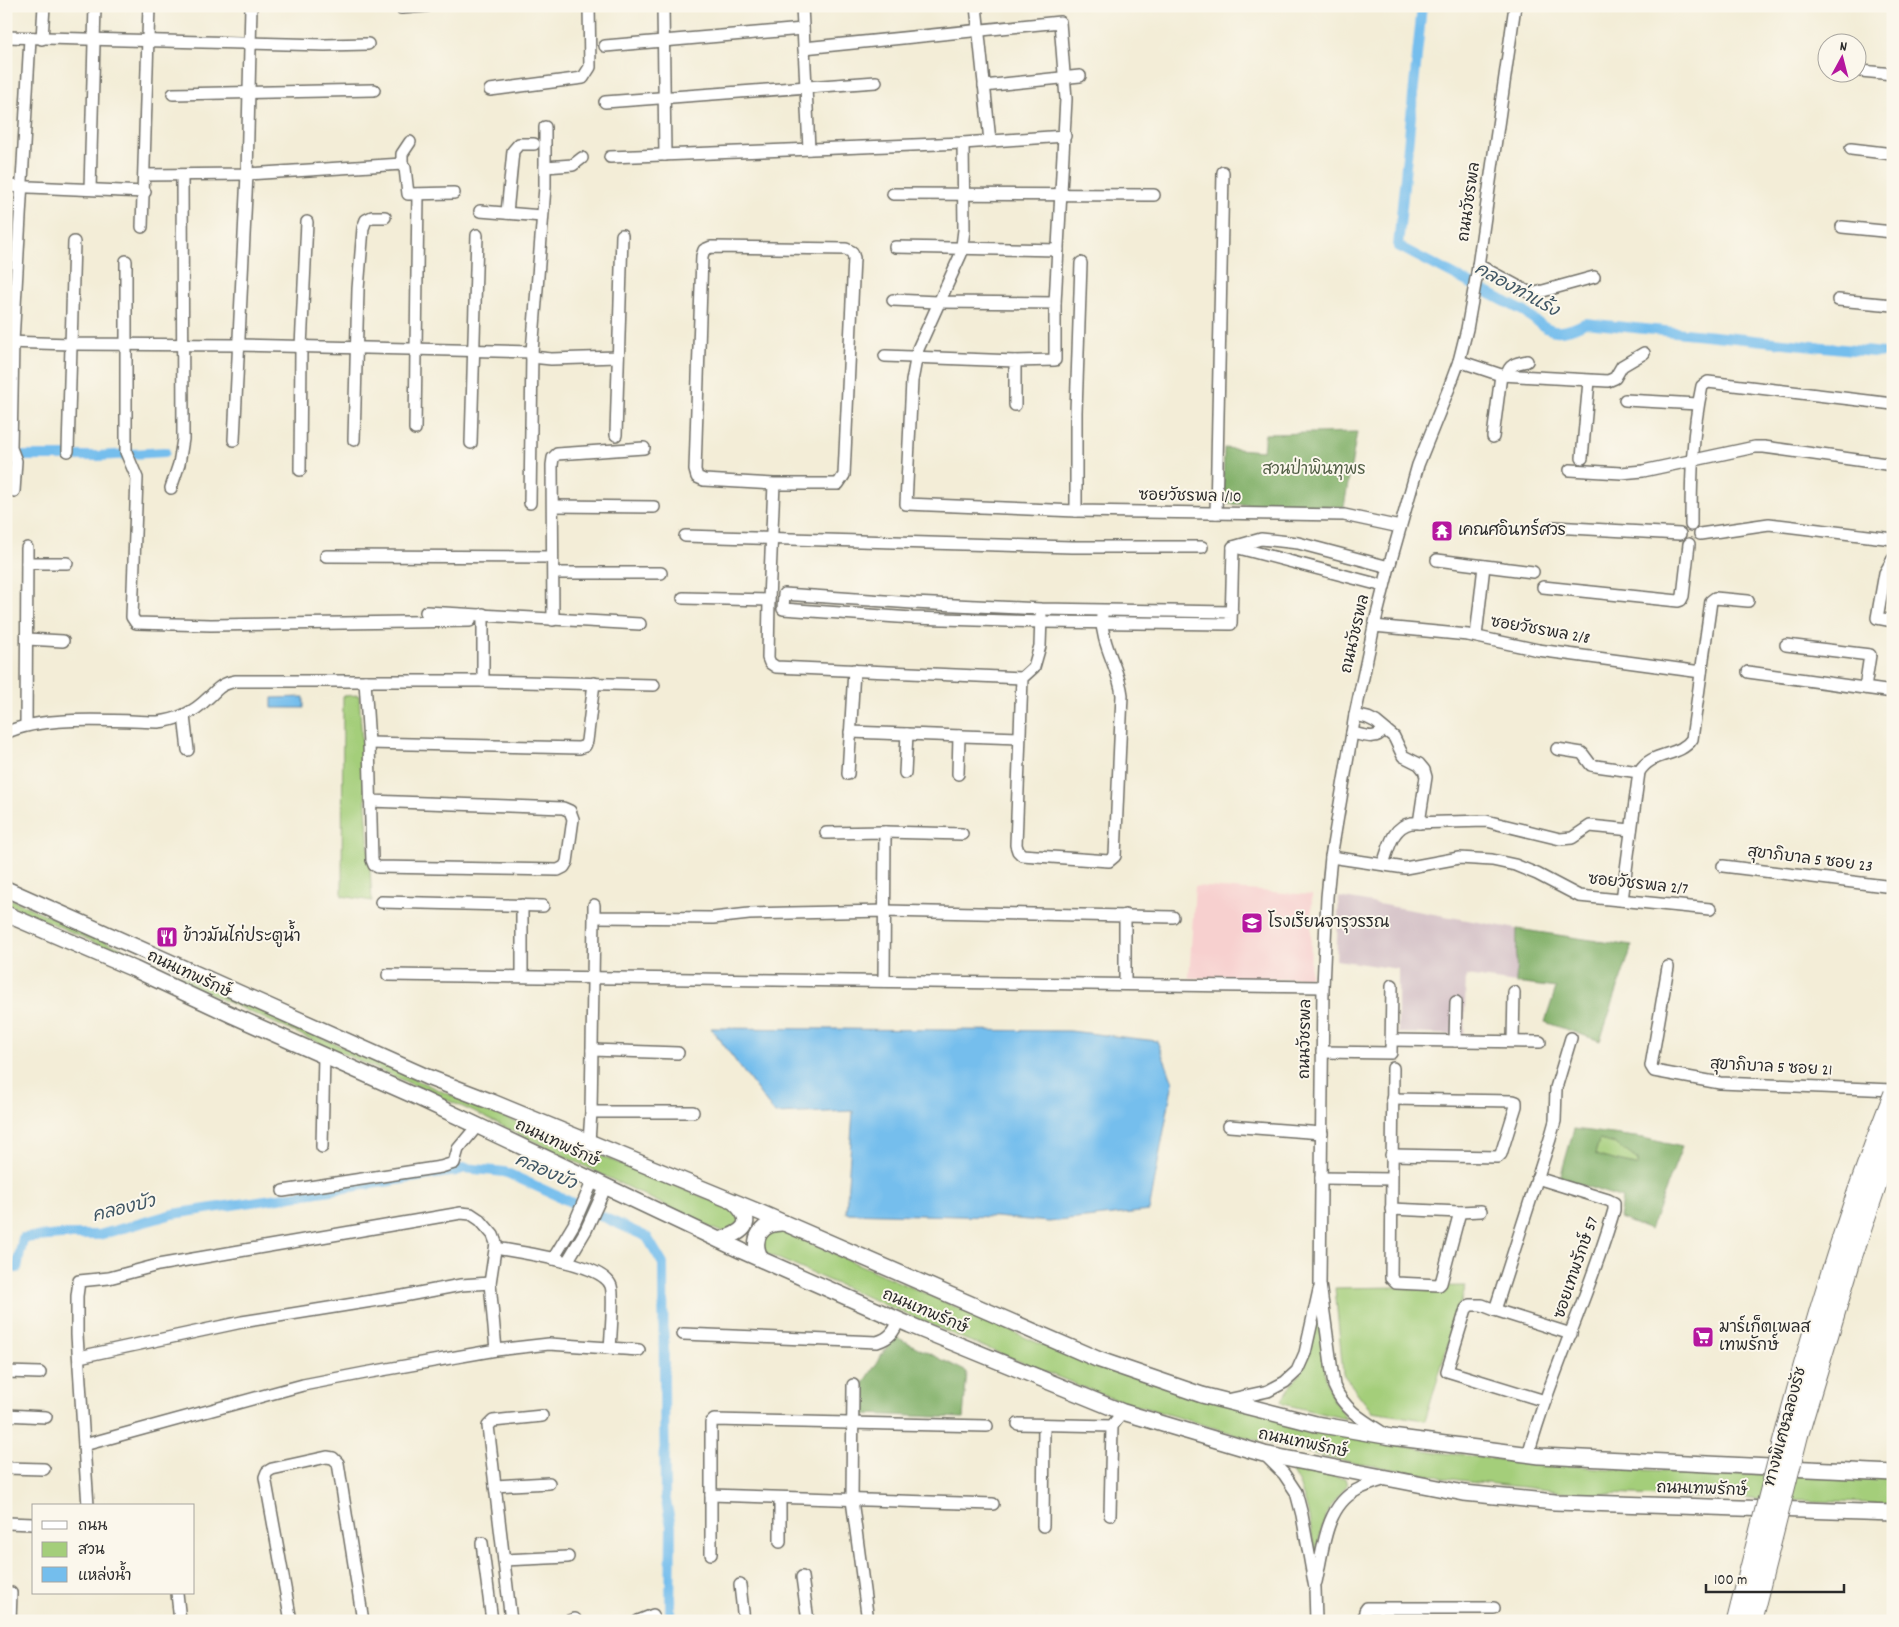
<svg xmlns="http://www.w3.org/2000/svg" width="1899" height="1627" font-family="Dekko,'Playpen Sans Thai',sans-serif">
  <style>
    .built { fill: #f7d0cf }
    .industrial { fill: #d2bec5 }
    .green { fill: #a4ce7a; stroke: #687c52 }
    .forest { fill: #83b16a; stroke: #576e4a; fill-rule: evenodd }
    .water { fill: #74beed; stroke: #50748c }
    .lines { fill: none; stroke-linecap: round; stroke-linejoin: round }
    .canal { stroke: #74beed; stroke-width: 10 }
    .minor-casing { stroke: #716f67; stroke-width: 14 }
    .major-casing { stroke: #716f67; stroke-width: 18 }
    .minor { stroke: #fff; stroke-width: 11 }
    .major { stroke: #fff; stroke-width: 15 }
    .highway-bridge-casing { stroke: #716f67; stroke-width: 20; stroke-linecap: butt }
    .highway-bridge { stroke: #fff; stroke-width: 18 }
    .labels { text-anchor: middle; dominant-baseline: central; stroke-width: 4; stroke-linejoin: round; paint-order: stroke }
    .street-label { font-size: 16px; fill: #2b2b2b; stroke: #fbf7ec }
    .park-label { font-size: 16px; fill: #4f5c43; stroke: #fbf7ec }
    .poi-label { font-size: 16px; fill: #2b2b2b; stroke: #fbf7ec; text-anchor: start }
    .water-label { font-size: 18px; font-style: italic; fill: #415765; stroke: #fbf7ec }
  </style>
  <rect width="100%" height="100%" fill="#fbf7ec"/>
  <filter id="ink" filterUnits="userSpaceOnUse"><feTurbulence type="fractalNoise" baseFrequency=".02" numOctaves="2"/><feDisplacementMap in="SourceGraphic" scale="10" xChannelSelector="R" yChannelSelector="G"/><feConvolveMatrix kernelMatrix="1 2 1 2 8 2 1 2 1" color-interpolation-filters="sRGB"/></filter>
  <filter id="wash" filterUnits="userSpaceOnUse"><feTurbulence type="fractalNoise" baseFrequency=".0096" numOctaves="4" result="noise"/><feDisplacementMap in="SourceGraphic" scale="20" xChannelSelector="R" yChannelSelector="G"/><feGaussianBlur stdDeviation="1.12" result="paint"/><feColorMatrix in="noise" values="0 0 0 0 0 0 0 0 0 0 0 0 0 0 0 0 0 1.4 0 .05"/><feComposite in="paint" operator="in"/></filter>
  <g filter="url(#wash)">
    <rect width="100%" height="100%" fill="#f3edd7"/>
    <!-- built -->
    <path class="built" d="M1195 886 1312 895 1310 978H1189Z"/>
    <!-- industrial -->
    <path class="industrial" d="M1339 897 1517 929 1516 983 1466 976 1464 1035 1398 1033V969L1336 960Z"/>
    <!-- green -->
    <g class="green">
      <path d="M359 695 372 901 342 896 343 696Z"/>
      <path d="M6 897 457 1098 733 1209 741 1222 724 1233 711 1228 476 1113 6 903Z"/>
      <path d="M1599 1140 1616 1144 1638 1160V1166C1623 1161 1608 1161 1595 1154Z"/>
      <path d="M778 1229 1054 1350 1096 1366 1366 1440 1444 1453 1512 1461 1612 1469 1893 1478V1504L1576 1493 1459 1480 1338 1460 1255 1440 1105 1396 964 1339 765 1253 761 1239Z"/>
      <path d="M1466 1286 1425 1420 1372 1412 1343 1374 1335 1288Z"/>
      <path d="M1317 1319 1320 1321 1326 1380 1333 1399 1346 1419 1283 1404 1281 1401 1304 1367Z"/>
      <path d="M1288 1466 1345 1478 1347 1485 1329 1509 1323 1524 1316 1552 1314 1549C1309 1517 1307 1493 1288 1466Z"/>
    </g>
    <!-- forest -->
    <g class="forest">
      <path d="M1357 432 1344 507 1223 504 1224 448 1263 451 1265 434Z"/>
      <path d="M1517 929 1632 946 1600 1041 1545 1022 1556 988 1516 983Z"/>
      <path d="M1574 1129 1643 1138 1682 1147 1650 1230 1619 1218 1622 1198 1560 1178ZM1599 1140 1616 1144 1638 1160V1166C1624 1162 1608 1160 1595 1154Z"/>
      <path d="M894 1336 967 1372 963 1418 862 1414 864 1383Z"/>
    </g>
    <!-- water -->
    <g class="water">
      <path d="M304 697V708H272V698Z"/>
      <path d="M711 1028 1070 1031 1157 1041 1173 1082 1149 1211 1049 1222 996 1217 846 1213 853 1111 775 1114Z"/>
    </g>
    <g class="lines">
      <!-- canal -->
      <g class="canal">
        <path d="M1422 6 1398 246 1525 312C1548 332 1556 338 1585 323L1893 354"/>
        <path d="M6 456H98L165 452"/>
        <path d="M6 1268H17L23 1238 61 1235H99L173 1214 456 1171 464 1168 505 1172 647 1237 663 1264 665 1496 671 1526 670 1621"/>
      </g>
    </g>
  </g>
  <g filter="url(#ink)">
    <g class="lines">
      <!-- minor casing -->
      <g class="minor-casing">
        <g id="minor">
          <path d="M663 6 665 155"/>
          <path d="M802 6 809 149"/>
          <path d="M976 6 990 141"/>
          <path d="M401 8 427 6"/>
          <path d="M6 37 325 45 368 44"/>
          <path d="M42 39 44 6"/>
          <path d="M605 46 803 29"/>
          <path d="M804 48 1060 22 1066 99 1055 303"/>
          <path d="M1861 71 1893 74"/>
          <path d="M984 86 1080 76"/>
          <path d="M490 90 583 78 590 67 589 6"/>
          <path d="M173 94 374 90"/>
          <path d="M605 102 876 82"/>
          <path d="M963 143 964 230 961 254 918 349 912 381 906 504 1076 511 1344 515 1400 527"/>
          <path d="M1851 149 1893 154"/>
          <path d="M610 157 963 143 1065 136"/>
          <path d="M402 164V154L410 142"/>
          <path d="M545 167 573 165 582 158"/>
          <path d="M145 175 247 174 402 164 405 168 408 194 454 193"/>
          <path d="M6 186 145 192"/>
          <path d="M90 189 95 6"/>
          <path d="M893 194 1154 195"/>
          <path d="M480 211 542 216"/>
          <path d="M507 213 513 151 519 144H534"/>
          <path d="M142 227 149 6"/>
          <path d="M1842 227 1893 232"/>
          <path d="M895 247 1058 250"/>
          <path d="M126 261V452L137 478 132 617 136 623 211 625 470 621"/>
          <path d="M1478 265 1532 294 1594 277"/>
          <path d="M893 300 938 302 1055 303V360L1015 361"/>
          <path d="M1838 300 1893 305"/>
          <path d="M6 342 71 344 239 345 532 352"/>
          <path d="M885 356 1015 361V405"/>
          <path d="M532 357 551 359 618 357"/>
          <path d="M1459 361 1501 375 1608 381 1615 378 1622 366 1644 353"/>
          <path d="M1507 375C1509 364 1517 363 1527 361"/>
          <path d="M1625 400 1698 404"/>
          <path d="M415 429 418 194"/>
          <path d="M616 435 622 235"/>
          <path d="M1493 437 1501 375"/>
          <path d="M234 440 247 174 251 6"/>
          <path d="M354 440 358 289 363 228 366 220 372 217H385"/>
          <path d="M471 443 477 235"/>
          <path d="M68 451 74 242"/>
          <path d="M1582 458 1589 381"/>
          <path d="M300 470 301 347 307 222"/>
          <path d="M1570 470 1621 473 1643 471 1755 447H1764L1893 465"/>
          <path d="M774 484 704 480 697 477 695 470 702 256 704 250 711 247 846 249 852 252 854 258 844 475 838 484H774L769 600 768 658 770 663 776 667 1022 678"/>
          <path d="M171 488 179 464 183 439 182 175"/>
          <path d="M14 491 16 461 11 448 13 342 30 38"/>
          <path d="M530 503 532 352 545 187V127"/>
          <path d="M553 506 654 507"/>
          <path d="M1076 511V412L1081 263"/>
          <path d="M1216 513 1223 172"/>
          <path d="M1691 525C1691 478 1692 432 1702 386L1708 382 1893 404"/>
          <path d="M1553 527 1680 534"/>
          <path d="M1700 534 1769 524 1893 539"/>
          <path d="M685 536 1072 547H1202"/>
          <path d="M1233 547 1261 539 1298 543 1389 567"/>
          <path d="M1235 547 1384 586"/>
          <path d="M326 556 552 557"/>
          <path d="M1893 559 1885 573 1877 618 1893 621"/>
          <path d="M1437 560 1533 572"/>
          <path d="M27 563H67"/>
          <path d="M554 573H661"/>
          <path d="M1543 587 1678 601 1681 600 1683 596 1689 544"/>
          <path d="M683 598 769 600"/>
          <path d="M426 612 640 624"/>
          <path d="M1232 612 1041 609 913 603 784 594 783 609 912 618 1041 622 1231 624 1233 547"/>
          <path d="M483 614V681"/>
          <path d="M1041 616 1040 646 1034 667 1022 678 1016 845 1018 851 1022 855 1109 861 1115 856 1122 695C1119 668 1100 643 1102 615"/>
          <path d="M553 620 552 465 553 458 557 454 644 448"/>
          <path d="M1374 626 1468 635 1538 650 1701 672"/>
          <path d="M1476 636 1484 566"/>
          <path d="M27 639 63 641"/>
          <path d="M1786 645 1870 655 1865 688"/>
          <path d="M1748 672 1893 692"/>
          <path d="M365 681 369 743 372 860 374 865 378 867 558 870 564 867 567 862 573 819 570 811 563 808 370 801"/>
          <path d="M1355 715 1368 718 1376 722 1394 737 1403 756 1419 764 1424 770 1426 777 1419 823"/>
          <path d="M184 716 188 750"/>
          <path d="M26 725 27 548"/>
          <path d="M850 732 1019 738"/>
          <path d="M6 733C41 715 118 721 158 722 177 720 193 713 207 699 218 689 220 684 236 681H483L654 685"/>
          <path d="M1352 733C1364 735 1376 741 1383 730"/>
          <path d="M369 743 579 748 585 746 587 741 594 683"/>
          <path d="M1557 749 1582 753 1591 765 1596 766 1639 772"/>
          <path d="M905 773 907 734"/>
          <path d="M848 774 854 670"/>
          <path d="M958 774 959 736"/>
          <path d="M885 832 962 834"/>
          <path d="M826 833 885 832 884 981"/>
          <path d="M1331 857 1405 868 1459 858 1492 860 1515 865 1537 874 1579 896 1710 909"/>
          <path d="M1383 864C1389 848 1392 827 1411 823L1486 821 1560 839 1572 838 1590 826 1631 830"/>
          <path d="M1723 866 1893 887"/>
          <path d="M1622 900 1639 772C1652 750 1679 758 1692 739L1711 601 1715 598 1748 601"/>
          <path d="M381 902 543 906"/>
          <path d="M594 905V917L713 918 749 914 885 911 1173 917"/>
          <path d="M1125 915V984"/>
          <path d="M594 917 591 1112H693"/>
          <path d="M1668 967 1651 1066 1654 1071 1720 1083 1893 1090"/>
          <path d="M388 975 1323 987"/>
          <path d="M522 976V905"/>
          <path d="M1391 1040 1540 1042"/>
          <path d="M1455 1041 1456 1002"/>
          <path d="M1513 1041 1514 992"/>
          <path d="M592 1050 678 1053"/>
          <path d="M1322 1052 1391 1053 1392 985"/>
          <path d="M1393 1068 1391 1278 1396 1283 1439 1285 1441 1283 1460 1212"/>
          <path d="M1229 1126 1322 1133"/>
          <path d="M589 1142 591 1112"/>
          <path d="M322 1147 324 1055"/>
          <path d="M1391 1155 1498 1157 1501 1154 1516 1106V1102L1513 1101 1392 1099"/>
          <path d="M1321 1178 1391 1179"/>
          <path d="M283 1191 441 1167 454 1163 458 1149 478 1125"/>
          <path d="M1391 1209 1460 1212 1481 1211"/>
          <path d="M496 1248C518 1252 603 1263 611 1286 614 1296 611 1335 610 1348"/>
          <path d="M553 1259 574 1224 593 1180"/>
          <path d="M567 1262 586 1230 606 1186"/>
          <path d="M1495 1310 1482 1305H1470L1466 1309 1447 1371 1545 1401"/>
          <path d="M683 1334 877 1342C890 1338 894 1332 899 1320"/>
          <path d="M1571 1334 1495 1310 1550 1139 1555 1121 1556 1088 1571 1038"/>
          <path d="M496 1350 490 1283 496 1243 493 1235 480 1220 471 1214 461 1213 158 1265 109 1278 79 1281 77 1296V1335L84 1445 303 1385 365 1373 496 1350 549 1344 639 1350"/>
          <path d="M79 1357 242 1322 403 1296 461 1285 490 1283"/>
          <path d="M6 1372 40 1373"/>
          <path d="M853 1385 852 1500 868 1621"/>
          <path d="M1227 1400 1268 1391 1285 1382 1297 1371 1305 1353 1319 1290"/>
          <path d="M6 1415 46 1417"/>
          <path d="M1018 1424 1112 1426 1123 1412"/>
          <path d="M1385 1434C1364 1421 1344 1410 1334 1386L1320 1284 1323 987 1327 897 1331 857 1355 715 1374 626 1389 567 1418 465 1449 388 1459 361 1467 329 1477 273 1515 6"/>
          <path d="M84 1445 88 1506"/>
          <path d="M1264 1454 1284 1474 1296 1492 1302 1515 1315 1588 1316 1621"/>
          <path d="M1528 1455C1551 1372 1590 1294 1614 1210V1203L1608 1200 1537 1178"/>
          <path d="M6 1468 44 1469"/>
          <path d="M495 1486 549 1483"/>
          <path d="M711 1495 993 1504"/>
          <path d="M1110 1515 1112 1426"/>
          <path d="M6 1523 34 1524"/>
          <path d="M1043 1526 1044 1425"/>
          <path d="M780 1542V1498"/>
          <path d="M482 1543 492 1621"/>
          <path d="M711 1554V1423L714 1420 987 1426"/>
          <path d="M504 1560 568 1557"/>
          <path d="M802 1577 808 1621"/>
          <path d="M1316 1582C1323 1551 1325 1506 1357 1490 1366 1485 1376 1482 1386 1479"/>
          <path d="M740 1585 744 1621"/>
          <path d="M177 1593 180 1621"/>
          <path d="M10 1621 11 1593"/>
          <path d="M291 1621 265 1477 267 1472 272 1469 327 1457 333 1458 338 1463 363 1621"/>
          <path d="M511 1621 488 1426 493 1421 542 1416"/>
          <path d="M569 1621 575 1619"/>
          <path d="M638 1621 653 1615"/>
          <path d="M1364 1621 1365 1611 1367 1608H1494"/>
        </g>
      </g>
      <!-- major casing -->
      <g class="major-casing">
        <g id="major">
          <path d="M6 889 427 1077 492 1102 759 1212 1097 1359 1202 1395 1316 1424 1391 1437 1540 1456 1893 1473"/>
          <path d="M6 914 134 969 232 1015 417 1097 742 1251 910 1325 1123 1412 1264 1454 1464 1493 1555 1502 1893 1513"/>
          <path d="M720 1240C742 1233 757 1224 735 1203"/>
          <path d="M761 1259C750 1239 761 1222 784 1223"/>
        </g>
      </g>
      <!-- minor -->
      <use href="#minor" class="minor"/>
      <!-- major -->
      <use href="#major" class="major"/>
      <!-- highway-bridge casing -->
      <g class="highway-bridge-casing">
        <g id="highway-bridge">
          <path d="M1736 1621C1781 1443 1825 1264 1893 1094"/>
          <path d="M1752 1621 1799 1435 1851 1262 1893 1138"/>
        </g>
      </g>
      <!-- highway-bridge -->
      <use href="#highway-bridge" class="highway-bridge"/>
    </g>
  </g>
  <!-- icons -->
  <defs>
    <g id="temple-square" transform="scale(1.125)"><rect x="-9" y="-9" width="18" height="18" rx="4" fill="#b5179e" stroke="#fbf7ec"/><path d="M0-6L5-2H3V0L6.5 2.5H4V6H1.5V3h-3V6H-4V2.5H-6.5L-3 0V-2H-5Z" fill="#fff"/></g>
    <g id="school-square" transform="scale(1.125)"><rect x="-9" y="-9" width="18" height="18" rx="4" fill="#b5179e" stroke="#fbf7ec"/><path d="M0-5L7-2L0 1L-7-2ZM-4 1L0 2.5L4 1V4Q0 6-4 4Z" fill="#fff"/></g>
    <g id="restaurant-square" transform="scale(1.125)"><rect x="-9" y="-9" width="18" height="18" rx="4" fill="#b5179e" stroke="#fbf7ec"/><path d="M-5-6h1v4h1v-4h1v4h1v-4h1v5L-1.5 .5V6h-2V.5L-5-1ZM5-6V6H3V1.5H1.5Q1.5-4 5-6Z" fill="#fff"/></g>
    <g id="supermarket-square" transform="scale(1.125)"><rect x="-9" y="-9" width="18" height="18" rx="4" fill="#b5179e" stroke="#fbf7ec"/><path d="M-6-5.5h2.5l.6 2H6L4.5 2H-2.5L-4.4-4H-6ZM-1.5 3.2a1.3 1.3 0 1 0 .1 0ZM3 3.2a1.3 1.3 0 1 0 .1 0Z" fill="#fff"/></g>
  </defs>
  <g fill-rule="evenodd">
    <use href="#temple-square" x="1442" y="531"/>
    <use href="#school-square" x="1252" y="923"/>
    <use href="#restaurant-square" x="167" y="937"/>
    <use href="#supermarket-square" x="1703" y="1337"/>
  </g>
  <g class="labels">
    <!-- street labels -->
    <g class="street-label">
      <text transform="translate(1470 202) rotate(-82)">ถนนวัชรพล</text>
      <text transform="translate(1190 497) rotate(1)">ซอยวัชรพล 1/10</text>
      <text transform="translate(1540 631) rotate(10)">ซอยวัชรพล 2/8</text>
      <text transform="translate(1356 634) rotate(-77)">ถนนวัชรพล</text>
      <text transform="translate(1810 860) rotate(7)">สุขาภิบาล 5 ซอย 23</text>
      <text transform="translate(1638 885) rotate(6)">ซอยวัชรพล 2/7</text>
      <text transform="translate(189 975) rotate(25)">ถนนเทพรักษ์</text>
      <text transform="translate(1306 1039) rotate(-89)">ถนนวัชรพล</text>
      <text transform="translate(1771 1068) rotate(3)">สุขาภิบาล 5 ซอย 21</text>
      <text transform="translate(557 1144) rotate(25)">ถนนเทพรักษ์</text>
      <text transform="translate(1577 1268) rotate(-71)">ซอยเทพรักษ์ 57</text>
      <text transform="translate(925 1312) rotate(23)">ถนนเทพรักษ์</text>
      <text transform="translate(1786 1427) rotate(-75)">ทางพิเศษฉลองรัช</text>
      <text transform="translate(1303 1444) rotate(12)">ถนนเทพรักษ์</text>
      <text transform="translate(1702 1490) rotate(2)">ถนนเทพรักษ์</text>
    </g>
    <!-- park labels -->
    <g class="park-label">
      <text x="1314" y="470">สวนป่าพินทุพร</text>
    </g>
    <!-- poi labels -->
    <g class="poi-label">
      <text x="1458" y="531">เคณศอินทร์ศวร</text>
      <text x="1268" y="923">โรงเรียนจารุวรรณ</text>
      <text x="183" y="937">ข้าวมันไก่ประตูน้ำ</text>
      <text x="1719" y="1328">มาร์เก็ตเพลส<tspan x="1719" dy="18">เทพรักษ์</tspan></text>
    </g>
    <!-- water labels -->
    <g class="water-label">
      <text transform="translate(1516 291) rotate(29)">คลองท่าแร้ง</text>
      <text transform="translate(545 1173) rotate(24)">คลองบัว</text>
      <text transform="translate(124 1210) rotate(-14)">คลองบัว</text>
    </g>
  </g>
  <!-- margin -->
  <rect width="1899" height="1627" fill="none" stroke="#fbf7ec" stroke-width="25"/>
  <!-- legend -->
  <rect x="32" y="1504" width="162" height="90" fill="#fbf7ec" stroke="#a8a59f"/>
  <rect x="42" y="1521" width="25" height="8" fill="#ffffff" stroke="#a8a59f"/>
  <text x="78" y="1530" font-size="15" fill="#2b2b2b">ถนน</text>
  <rect x="42" y="1542" width="25" height="15" fill="#a4ce7a" stroke="#a8a59f"/>
  <text x="78" y="1554" font-size="15" fill="#2b2b2b">สวน</text>
  <rect x="42" y="1567" width="25" height="15" fill="#74beed" stroke="#a8a59f"/>
  <text x="78" y="1580" font-size="15" fill="#2b2b2b">แหล่งน้ำ</text>
  <!-- north arrow -->
  <g transform="translate(1842 58) rotate(7)"><circle r="24" fill="#fbf7ec" stroke="#a8a59f"/>
  <path d="M0-4L9 19L0 12L-9 19Z" fill="#b5179e"/>
  <text y="-8" font-size="14" font-weight="bold" text-anchor="middle" fill="#2b2b2b">N</text>
  </g>
  <!-- scale -->
  <path d="M1706 1584v8h138v-8" fill="none" stroke="#2b2b2b" stroke-width="2.5"/>
  <text x="1714" y="1584" font-size="15" fill="#2b2b2b" stroke="#fbf7ec" stroke-width="4" paint-order="stroke">100 m</text>
</svg>
